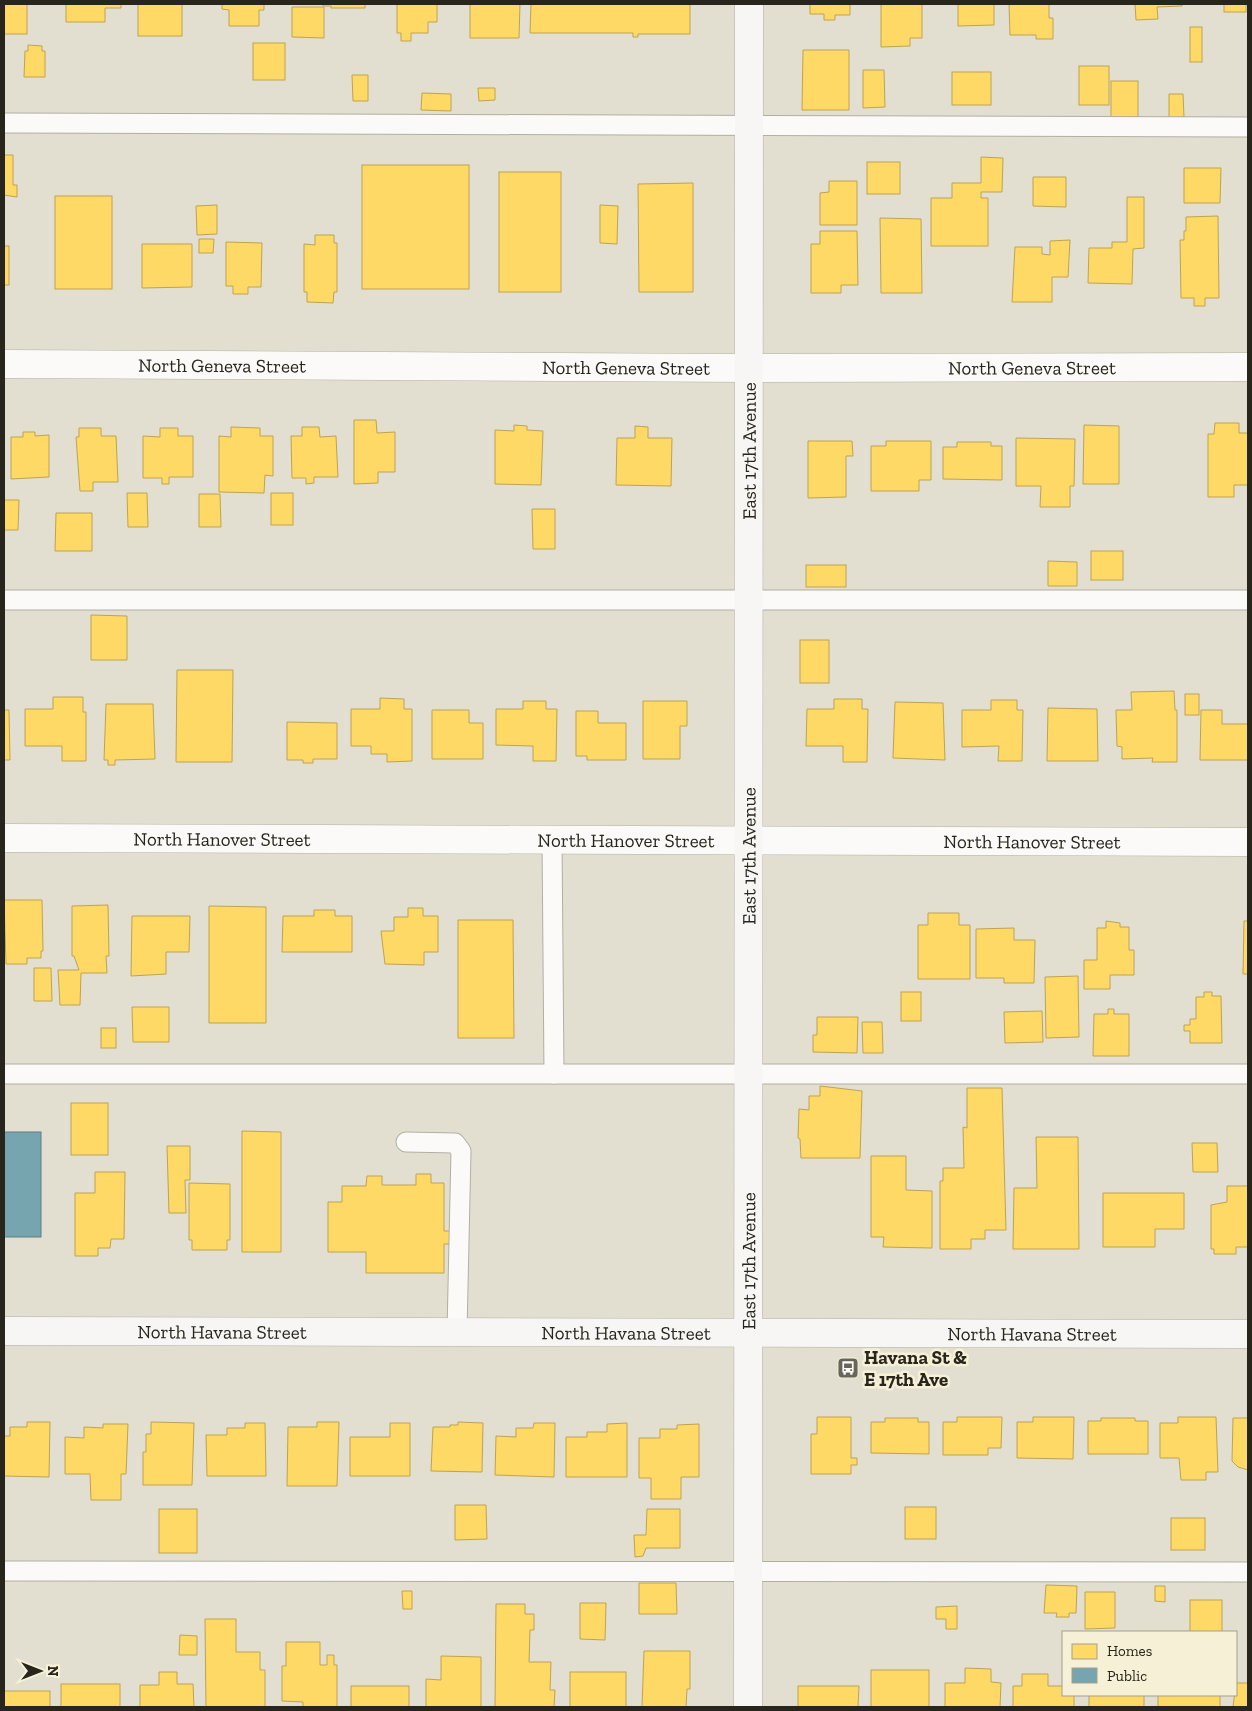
<svg xmlns="http://www.w3.org/2000/svg" width="1252" height="1711" font-family="'Zilla Slab',serif">
  <style>
    .homes { fill: #ffd966; stroke: #bea350 }
    .public { fill: #76a5af; stroke: #5e7f83 }
    .lines { fill: none; stroke-linecap: round; stroke-linejoin: round }
    .lane-casing { stroke: #b1afa3; stroke-width: 21 }
    .street-casing { stroke: #b1afa3; stroke-width: 29 }
    .secondary-casing { stroke: #b1afa3; stroke-width: 29 }
    .lane { stroke: #fbfaf8; stroke-width: 19 }
    .street { stroke: #fbfaf8; stroke-width: 28 }
    .secondary { stroke: #f8f6f4; stroke-width: 28 }
    .labels { text-anchor: middle; dominant-baseline: central; stroke-width: 5; stroke-linejoin: round; paint-order: stroke }
    .street-label { font-size: 19px; fill: #27251c; stroke: #f6f0d7 }
    .poi-label { font-size: 19px; font-weight: bold; fill: #27251c; stroke: #f6f0d7; text-anchor: start }
  </style>
  <rect width="100%" height="100%" fill="#e2dfd1"/>
  <!-- homes -->
  <g class="homes">
    <rect x="4" y="4" width="23" height="30"/>
    <path d="M66 4H121V8H105V22H66Z"/>
    <rect x="138" y="4" width="44" height="32"/>
    <path d="M222 4H264V10H259V26H229V10L222 9Z"/>
    <path d="M323 4H365V8H331V6H323Z"/>
    <path d="M397 4H437V22H428V33H411V41H401V33H397Z"/>
    <path d="M470 4H520L519 38H470Z"/>
    <path d="M531 4H690V34H638V37H633V33H530Z"/>
    <path d="M810 4H850V15H835V20H824V14H810Z"/>
    <path d="M881 4H922V38H910V46L881 47Z"/>
    <path d="M958 4H994V25L958 26Z"/>
    <path d="M1009 4H1049V18H1053V39H1036V35H1010Z"/>
    <path d="M1135 4H1182V6L1157 7 1158 19 1136 20Z"/>
    <rect x="1224" y="4" width="22" height="8"/>
    <path d="M292 7H324V38L292 37Z"/>
    <rect x="1190" y="27" width="12" height="35"/>
    <rect x="253" y="43" width="32" height="37"/>
    <path d="M28 45 42 46V51H45V77H24L25 51H28Z"/>
    <path d="M803 50H849V110H802Z"/>
    <rect x="1079" y="66" width="30" height="39"/>
    <path d="M863 70H884L885 107 863 108Z"/>
    <rect x="952" y="72" width="39" height="33"/>
    <path d="M352 75H368V101H353Z"/>
    <rect x="1111" y="81" width="27" height="36"/>
    <path d="M478 88H495V100L479 101Z"/>
    <path d="M422 93 451 94V111L421 110Z"/>
    <path d="M1169 94H1183L1184 117 1169 118Z"/>
    <path d="M4 155H13V185H17V197L4 195Z"/>
    <path d="M981 157 1003 158 1002 192H981V198H988V246H931V198H952V183H981Z"/>
    <rect x="867" y="162" width="33" height="32"/>
    <rect x="362" y="165" width="107" height="124"/>
    <path d="M1184 168H1221L1220 203H1184Z"/>
    <rect x="499" y="172" width="62" height="120"/>
    <path d="M1033 177H1066V207L1033 206Z"/>
    <path d="M829 181H857V225H820V193L829 192Z"/>
    <path d="M693 183V292H639L638 184Z"/>
    <rect x="55" y="196" width="57" height="93"/>
    <path d="M1127 197H1144V248L1133 249 1132 284 1088 283 1089 248H1112V242H1127Z"/>
    <path d="M217 205V234L197 235 196 206Z"/>
    <path d="M600 205 618 206 617 244 600 243Z"/>
    <path d="M1218 216 1219 298H1205V306H1194V298H1181L1180 240H1184V231H1186V217Z"/>
    <path d="M880 218 921 219 922 293H881Z"/>
    <path d="M820 231H857L858 285H841V293H811V244H820Z"/>
    <path d="M315 235H334V243H337V292H334L333 303 307 302V292H304V244L315 245Z"/>
    <path d="M199 239H214L213 253H199Z"/>
    <path d="M1070 240 1068 277H1052V302H1012L1015 247H1042V254L1050 255V241Z"/>
    <path d="M226 242 262 243 261 287H248V294H233V286H226Z"/>
    <path d="M142 244H192V287L142 288Z"/>
    <rect x="4" y="246" width="5" height="39"/>
    <path d="M354 420H376L377 433 395 432V472H378V483L354 484Z"/>
    <path d="M1215 423H1239V433H1248V485H1234V497H1208V434H1214Z"/>
    <path d="M514 425 527 426V430L543 431 541 485 495 484V430L514 431Z"/>
    <path d="M1084 425 1119 426V484H1083Z"/>
    <path d="M635 426 648 427V438H672L671 486 616 485 617 438H635Z"/>
    <path d="M231 427 260 428V436H273V476L265 475 264 493 219 492V436L231 437Z"/>
    <path d="M302 427H319L320 437 336 436 338 477H314V483L306 484V478H292L291 436H302Z"/>
    <path d="M79 428H101V436H116L118 482H93V491H80L76 437H79Z"/>
    <path d="M160 428H178V436H193V477H169V484H162V478H143V436L160 437Z"/>
    <path d="M23 432H35V436L49 435V477L11 479V437H23Z"/>
    <path d="M1016 438 1075 439 1074 486H1070V507H1040L1041 486H1016Z"/>
    <path d="M808 441H852L853 456H846V497L808 498Z"/>
    <path d="M886 441H931V480H919V491H871V446H886Z"/>
    <path d="M957 442H991V446H1002V480L943 479V447H957Z"/>
    <path d="M127 493H147L148 527H128Z"/>
    <rect x="271" y="493" width="22" height="32"/>
    <path d="M199 494H220L221 527H199Z"/>
    <path d="M4 500H19L18 530H4Z"/>
    <path d="M532 509H555V549H533Z"/>
    <path d="M56 513H92V551H55Z"/>
    <rect x="1091" y="551" width="32" height="29"/>
    <path d="M1048 561 1077 562V586H1048Z"/>
    <rect x="806" y="565" width="40" height="22"/>
    <path d="M91 615 127 616V660H91Z"/>
    <rect x="800" y="640" width="29" height="43"/>
    <path d="M177 670H233L232 762H176Z"/>
    <path d="M1174 691 1175 710H1177V762H1152L1153 758 1122 759V747L1117 746 1116 710H1132L1131 692Z"/>
    <rect x="1185" y="694" width="14" height="21"/>
    <path d="M53 697H83V712H86V761H62V746H25V709H53Z"/>
    <path d="M380 698 404 699V709H412V761L387 762V754H371V746H351V709H380Z"/>
    <path d="M834 699H862V709H868L867 762H843V746H806L807 709H834Z"/>
    <path d="M991 700H1017V710H1023L1022 761H998L999 746 962 747V710H991Z"/>
    <path d="M523 701H546V709H557L556 761H533V746L496 745V709H523Z"/>
    <path d="M643 701H687V726H680V759H643Z"/>
    <path d="M895 702 943 703 945 760 893 758Z"/>
    <path d="M106 704H153L155 759 115 760V765H108V760H104Z"/>
    <path d="M1048 708 1097 709 1098 761H1047Z"/>
    <path d="M4 710H9L10 760H4Z"/>
    <path d="M432 710H469V723H483V759H432Z"/>
    <path d="M1201 710H1222V724H1248V760H1200Z"/>
    <path d="M576 711H598V723H626V760H587V756H576Z"/>
    <path d="M287 722 337 723V759H313V763H303V760H287Z"/>
    <path d="M4 900H42L43 951H41V958H27V964H6Z"/>
    <path d="M108 905 109 956H106L107 973H81L80 1005H60L58 970H79L74 956H72V906Z"/>
    <path d="M209 906 266 907V1023H209Z"/>
    <path d="M408 908H423V916H438V952H424V965L385 964 381 931H394V917H408Z"/>
    <path d="M314 910H335V916H352V952H282L283 916H314Z"/>
    <path d="M928 913H959V925H970V979H918V925H928Z"/>
    <path d="M132 916H190L189 952H166V974L131 976Z"/>
    <path d="M458 920H513L514 1038H458Z"/>
    <path d="M1106 921 1120 923V927H1129V950H1134V975H1110V989H1084V960H1097V928H1106Z"/>
    <path d="M1244 921H1248V974H1243Z"/>
    <path d="M1014 928V940H1035L1034 983H1004V978H976V929Z"/>
    <path d="M34 968H51L52 1001H34Z"/>
    <path d="M1078 976 1079 1037 1046 1038 1045 977Z"/>
    <rect x="901" y="992" width="20" height="29"/>
    <path d="M1204 992H1212V996H1221L1222 1043H1190V1031H1184V1025H1190V1019H1196V997H1204Z"/>
    <path d="M132 1007H169V1042H133Z"/>
    <path d="M1108 1009H1114V1014H1129V1056H1093L1094 1014H1108Z"/>
    <path d="M1042 1011 1043 1042 1005 1043 1004 1012Z"/>
    <path d="M817 1017H858L857 1053 813 1052V1035H817Z"/>
    <path d="M862 1022H882L883 1053H863Z"/>
    <rect x="101" y="1028" width="15" height="20"/>
    <path d="M820 1086 862 1091 860 1158H801L800 1139 798 1138 799 1109 809 1110V1096H820Z"/>
    <path d="M967 1088H1002L1006 1230H985V1239H971V1249H940V1181H943V1168H964L963 1127 967 1128Z"/>
    <rect x="71" y="1103" width="37" height="52"/>
    <path d="M242 1131 281 1132V1252H242Z"/>
    <path d="M1036 1137H1078L1079 1249H1013L1014 1188H1037Z"/>
    <path d="M1192 1143H1217L1218 1172H1193Z"/>
    <path d="M167 1146H190V1180H185L186 1213H169Z"/>
    <path d="M871 1156H906V1190L932 1191V1248L883 1247 884 1237H871Z"/>
    <path d="M95 1172H125L124 1239H111L110 1248H98V1256H75V1193H95Z"/>
    <path d="M416 1174H431V1183H444V1231H453V1244H444V1273H366V1252H328V1202H342V1186H366L367 1176H382V1185H416Z"/>
    <path d="M189 1183 230 1184V1240H227V1250H192V1240H189Z"/>
    <path d="M1227 1186H1248V1247H1236V1254H1214V1249H1211V1205L1227 1202Z"/>
    <path d="M1103 1193H1184V1229H1155V1247H1103Z"/>
    <path d="M817 1417H851V1458H857V1465H851V1474H811V1434H817Z"/>
    <path d="M957 1417H1002L1001 1448H988V1455H943V1422H957Z"/>
    <path d="M1033 1417H1074L1073 1459 1017 1458V1422H1033Z"/>
    <path d="M1178 1417H1216L1218 1472H1206V1480H1181L1179 1458H1160V1423H1178Z"/>
    <path d="M885 1418H918V1422H929V1454L871 1453V1422H885Z"/>
    <path d="M1101 1418H1135V1421H1148V1454H1088V1421H1101Z"/>
    <path d="M1233 1418H1248V1470L1238 1467 1232 1461Z"/>
    <path d="M27 1422H50L49 1477 4 1476V1436H10V1427H27Z"/>
    <path d="M151 1422 194 1423 192 1485H143V1452H146V1434H151Z"/>
    <path d="M317 1422H339L337 1486H287L288 1427H317Z"/>
    <path d="M458 1422 483 1423 482 1472 431 1471 433 1427H450V1425H458Z"/>
    <path d="M245 1423H265L266 1476H207L206 1435H227V1428H245Z"/>
    <path d="M390 1423H410V1476H350V1437H390Z"/>
    <path d="M534 1423H555L554 1477 495 1475 496 1436 516 1437V1428H533Z"/>
    <path d="M627 1423V1477H566V1437H587V1432H607V1424Z"/>
    <path d="M103 1424H128L126 1474H121V1500H91L90 1474H65V1437L84 1438V1427L103 1428Z"/>
    <path d="M699 1424V1477H681V1499H651V1478H639V1438H660V1429H677V1425Z"/>
    <path d="M455 1505H486L487 1539 455 1540Z"/>
    <rect x="905" y="1507" width="31" height="32"/>
    <rect x="159" y="1509" width="38" height="44"/>
    <path d="M647 1509H680V1548H646L643 1556 635 1557 634 1535H646Z"/>
    <rect x="1171" y="1518" width="34" height="32"/>
    <path d="M639 1583H676L677 1614H639Z"/>
    <path d="M1046 1585 1077 1586 1076 1613H1069V1617H1056L1057 1613H1044Z"/>
    <path d="M1155 1586H1165V1602L1155 1601Z"/>
    <path d="M402 1591H412V1609H403Z"/>
    <path d="M1085 1592H1115V1628L1085 1629Z"/>
    <rect x="1190" y="1600" width="32" height="32"/>
    <path d="M580 1603H606L605 1640 580 1639Z"/>
    <path d="M496 1604H525V1614H534V1630H530L529 1662H551L550 1690H555L554 1707H495Z"/>
    <path d="M957 1606V1629H946V1619H936V1607Z"/>
    <path d="M205 1619H236V1652H260V1670H265V1707H206Z"/>
    <path d="M180 1635 197 1636V1655H179Z"/>
    <path d="M286 1642H320V1665H327V1655H334V1665H337V1707H303V1702L282 1701V1666H286Z"/>
    <path d="M644 1651H690V1689H687L686 1707H642Z"/>
    <path d="M441 1656 481 1657V1707H426V1679L441 1680Z"/>
    <path d="M965 1668 991 1669V1682L1001 1683 1000 1707H945V1683H965Z"/>
    <rect x="871" y="1670" width="58" height="37"/>
    <path d="M159 1672H177V1684H193L194 1707H140V1685H159Z"/>
    <rect x="570" y="1672" width="56" height="35"/>
    <path d="M1022 1674H1048V1686H1063V1695H1074V1707H1013V1686H1022Z"/>
    <path d="M1236 1683H1248V1707H1233Z"/>
    <rect x="61" y="1684" width="59" height="23"/>
    <rect x="351" y="1686" width="58" height="21"/>
    <path d="M798 1686H859L858 1707H798Z"/>
    <rect x="4" y="1691" width="46" height="16"/>
    <rect x="1089" y="1695" width="55" height="12"/>
    <rect x="1158" y="1695" width="62" height="12"/>
  </g>
  <!-- public -->
  <rect class="public" x="4" y="1132" width="37" height="105"/>
  <g class="lines">
    <!-- lane casing -->
    <g class="lane-casing">
      <g id="lane">
        <path d="M4 123 1248 127"/>
        <path d="M4 600H1248"/>
        <path d="M552 839 554 1074"/>
        <path d="M4 1074H1248"/>
        <path d="M406 1142 455 1143 461 1151 457 1332"/>
        <path d="M4 1571 1248 1572"/>
      </g>
    </g>
    <!-- street casing -->
    <g class="street-casing">
      <g id="street">
        <path id="s1" d="M4 364 749 368 1248 367"/>
        <path id="s2" d="M4 838 1248 842"/>
      </g>
    </g>
    <!-- secondary casing -->
    <g class="secondary-casing">
      <g id="secondary">
        <path id="s3" d="M4 1331 1248 1334"/>
        <path id="s4" d="M748 1707 749 4"/>
      </g>
    </g>
    <!-- lane -->
    <use href="#lane" class="lane"/>
    <!-- street -->
    <use href="#street" class="street"/>
    <!-- secondary -->
    <use href="#secondary" class="secondary"/>
  </g>
  <!-- icons -->
  <defs>
    <g id="bus-square" transform="scale(1.125)"><rect x="-9" y="-9" width="18" height="18" rx="4" fill="#68665b" stroke="#f6f0d7"/><path d="M-5-6H5V4H4V6H2V4H-2V6H-4V4H-5ZM-3.5-4V0h7V-4ZM-3.5 1.2v1.5H-2V1.2ZM2 1.2v1.5H3.5V1.2Z" fill="#fff"/></g>
  </defs>
  <g fill-rule="evenodd">
    <use href="#bus-square" x="848" y="1368"/>
  </g>
  <g class="labels">
    <!-- street labels -->
    <g class="street-label">
      <text stroke="none"><textPath href="#s1" startOffset="218">North Geneva Street</textPath></text>
      <text stroke="none"><textPath href="#s1" startOffset="622">North Geneva Street</textPath></text>
      <text stroke="none"><textPath href="#s1" startOffset="1028">North Geneva Street</textPath></text>
      <text stroke="none"><textPath href="#s4" startOffset="1256">East 17th Avenue</textPath></text>
      <text stroke="none"><textPath href="#s2" startOffset="218">North Hanover Street</textPath></text>
      <text stroke="none"><textPath href="#s2" startOffset="622">North Hanover Street</textPath></text>
      <text stroke="none"><textPath href="#s2" startOffset="1028">North Hanover Street</textPath></text>
      <text stroke="none"><textPath href="#s4" startOffset="851">East 17th Avenue</textPath></text>
      <text stroke="none"><textPath href="#s4" startOffset="446">East 17th Avenue</textPath></text>
      <text stroke="none"><textPath href="#s3" startOffset="218">North Havana Street</textPath></text>
      <text stroke="none"><textPath href="#s3" startOffset="622">North Havana Street</textPath></text>
      <text stroke="none"><textPath href="#s3" startOffset="1028">North Havana Street</textPath></text>
    </g>
    <!-- poi labels -->
    <g class="poi-label">
      <text x="864" y="1357">Havana St &amp;<tspan x="864" dy="22">E 17th Ave</tspan></text>
    </g>
  </g>
  <!-- border -->
  <rect width="1252" height="1711" fill="none" stroke="#27251c" stroke-width="10"/>
  <!-- legend -->
  <rect x="1062" y="1631" width="175" height="65" fill="#f6f0d7" stroke="#a39f8c"/>
  <rect x="1072" y="1644" width="25" height="15" fill="#ffd966" stroke="#a39f8c"/>
  <text x="1107" y="1656" font-size="15" fill="#27251c">Homes</text>
  <rect x="1072" y="1668" width="25" height="15" fill="#76a5af" stroke="#a39f8c"/>
  <text x="1107" y="1681" font-size="15" fill="#27251c">Public</text>
  <!-- north arrow -->
  <g transform="translate(40 1671) rotate(90)" stroke="#f6f0d7" stroke-width="4" paint-order="stroke">
  <path d="M0-4L9 19L0 12L-9 19Z" fill="#27251c"/>
  <text y="-8" font-size="14" font-weight="bold" text-anchor="middle" fill="#27251c">N</text>
  </g>
</svg>
